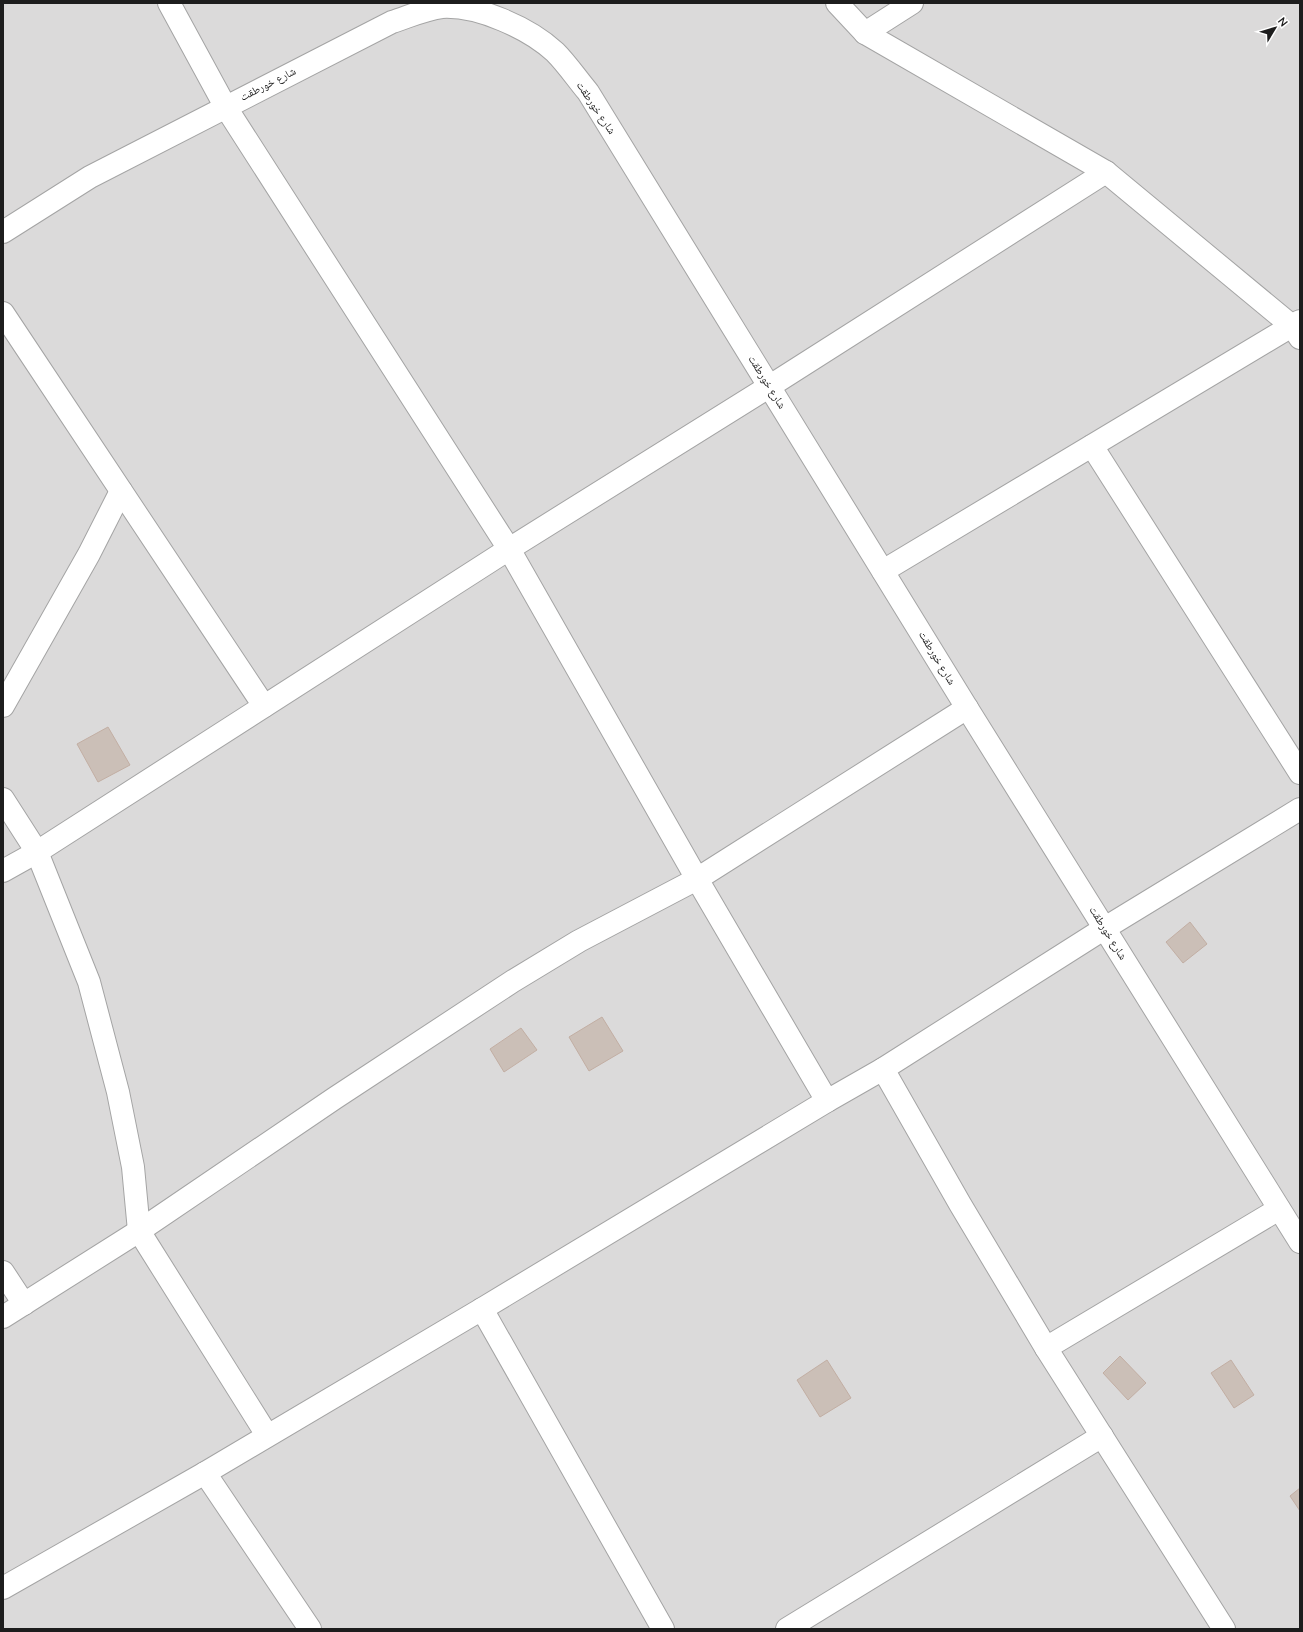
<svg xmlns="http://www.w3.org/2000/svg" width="1303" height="1632" font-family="'Nunito Sans','Noto Naskh Arabic',sans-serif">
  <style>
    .residential { fill: #dbdada }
    .building { fill: #cbbfb7; stroke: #c2aea3 }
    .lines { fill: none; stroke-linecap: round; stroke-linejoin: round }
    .minor-casing { stroke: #a4a4a4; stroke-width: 24 }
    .tertiary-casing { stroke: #a4a4a4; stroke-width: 24 }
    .minor { stroke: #fff; stroke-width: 22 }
    .tertiary { stroke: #fff; stroke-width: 22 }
    .labels { text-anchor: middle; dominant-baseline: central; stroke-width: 3; stroke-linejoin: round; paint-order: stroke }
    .street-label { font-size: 11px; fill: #1d1d1d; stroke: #fff }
  </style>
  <rect width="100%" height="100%" fill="#efe9e1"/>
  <!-- residential -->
  <rect class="residential" x="3" y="3" width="1297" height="1626"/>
  <!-- building -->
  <g class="building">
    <path d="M108 727 130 765 98 782 77 744Z"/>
    <path d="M1190 922 1207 944 1183 963 1166 942Z"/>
    <path d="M602 1017 623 1051 589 1071 569 1037Z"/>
    <path d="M521 1028 537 1050 504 1072 490 1049Z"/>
    <path d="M1120 1356 1146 1383 1128 1400 1103 1373Z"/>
    <path d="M827 1360 851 1398 820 1417 797 1380Z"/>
    <path d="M1231 1360 1254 1395 1234 1408 1211 1373Z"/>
    <path d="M1300 1488V1511L1290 1496Z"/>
  </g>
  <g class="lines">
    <!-- minor casing -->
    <g class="minor-casing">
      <g id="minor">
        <path d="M169 3 225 106 509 549 697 879 827 1101"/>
        <path d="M837 3 865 33 1106 172 1292 326 1300 338"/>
        <path d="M865 33 912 3"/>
        <path d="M3 313 264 706"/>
        <path d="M1092 446 1300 773"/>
        <path d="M883 571 1300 321"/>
        <path d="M3 706 89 554 121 491"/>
        <path d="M3 799 37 852 89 982 118 1092 133 1167 139 1231 267 1435"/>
        <path d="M3 871 37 852 509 549 770 386 1106 172"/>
        <path d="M883 1069 960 1204 1046 1348 1224 1629"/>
        <path d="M3 1272 24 1304"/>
        <path d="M482 1309 663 1629"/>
        <path d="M3 1317 139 1231 335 1098 513 981 579 941 697 879 967 708"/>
        <path d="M1046 1348 1279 1209"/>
        <path d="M205 1473 310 1629"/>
        <path d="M3 1588 205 1473 482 1309 827 1101 883 1069 1105 928 1300 809"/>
        <path d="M787 1629 1102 1436"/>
      </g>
    </g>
    <!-- tertiary casing -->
    <g class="tertiary-casing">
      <path id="tertiary" d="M3 232 90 177 392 22C408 17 425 9 442 7 478 5 529 28 555 52 567 64 577 79 588 92L967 708 1300 1242"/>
    </g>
    <!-- minor -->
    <use href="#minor" class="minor"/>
    <!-- tertiary -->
    <use href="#tertiary" class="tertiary"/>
  </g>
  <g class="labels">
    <!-- street labels -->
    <g class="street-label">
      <text transform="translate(268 84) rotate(-27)">شارع خورطقت</text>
      <text transform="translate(596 108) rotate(56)">شارع خورطقت</text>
      <text transform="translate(767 382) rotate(58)">شارع خورطقت</text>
      <text transform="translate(937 658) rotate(59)">شارع خورطقت</text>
      <text transform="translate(1108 933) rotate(58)">شارع خورطقت</text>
    </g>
  </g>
  <!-- border -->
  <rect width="1303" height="1632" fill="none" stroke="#1d1d1d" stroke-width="8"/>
  <!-- north arrow -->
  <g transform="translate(1275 28) rotate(52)" stroke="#ffffff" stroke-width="3" paint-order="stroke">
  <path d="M0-3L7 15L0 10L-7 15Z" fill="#1d1d1d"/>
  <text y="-6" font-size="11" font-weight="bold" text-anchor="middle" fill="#1d1d1d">N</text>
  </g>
</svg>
